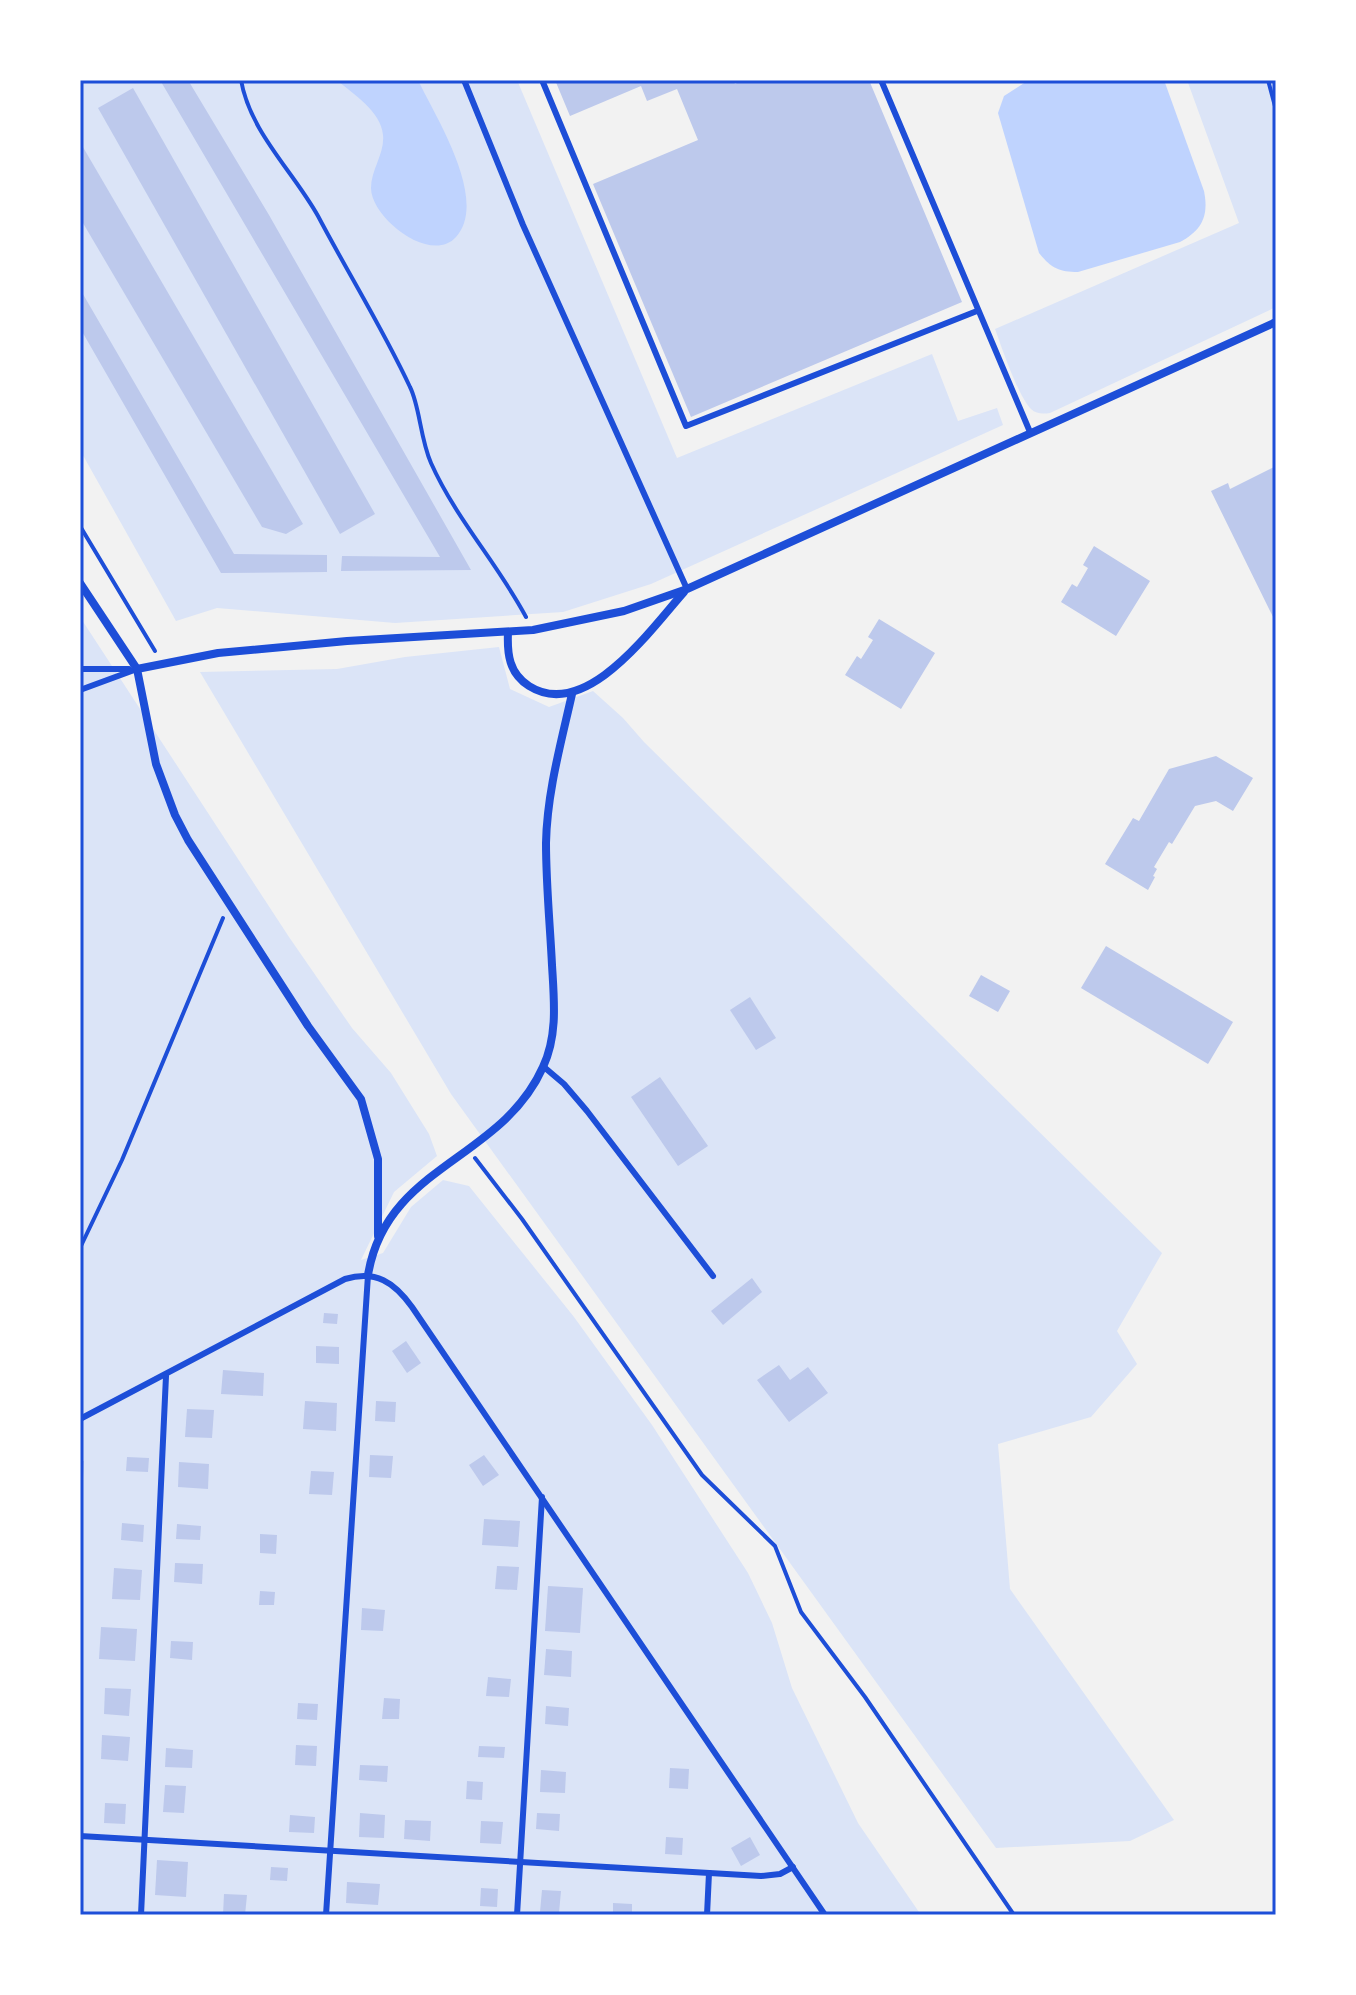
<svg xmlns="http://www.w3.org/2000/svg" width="1356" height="1995" font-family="'DejaVu Sans',sans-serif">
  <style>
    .green { fill: #dbe4f7 }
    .water { fill: #bfd3fe }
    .building { fill: #bdc9ec }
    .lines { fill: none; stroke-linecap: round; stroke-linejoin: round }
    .path { stroke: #1d4ed8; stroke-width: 4 }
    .service { stroke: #1d4ed8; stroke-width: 6 }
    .minor { stroke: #1d4ed8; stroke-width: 8 }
    .neatline { fill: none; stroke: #1d4ed8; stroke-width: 3 }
  </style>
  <rect width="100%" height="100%" fill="#f2f2f2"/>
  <!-- green -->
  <g class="green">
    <path d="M80 80H517L677 458 932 354 958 421 997 408 1003 425 651 584 563 612 395 623 217 608 176 621 80 450Z"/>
    <path d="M1187 80H1276V307L1050 413C1043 414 1036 414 1031 409 1018 396 1002 348 995 329L1239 223Z"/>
    <path d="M80 617 289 937 352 1028 391 1073 429 1134 437 1156 394 1192 361 1260 383 1253 411 1207 443 1180 469 1186 574 1317 652 1425 748 1573 772 1623 792 1688 858 1823 921 1915H80Z"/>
    <path d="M499 647 510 689 549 707 593 691 623 718 644 742 1162 1253 1117 1331 1137 1364 1091 1417 998 1444 1010 1589 1174 1820 1130 1841 996 1848 451 1094 200 672 337 669 405 657Z"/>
  </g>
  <!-- water -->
  <g class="water">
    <path d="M337 80H418C436 118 489 200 456 237 431 265 371 218 371 188 371 170 385 153 383 135 381 111 353 94 337 80Z"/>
    <path d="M1029 80H1164L1204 191C1209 216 1202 230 1180 242L1078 272C1059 272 1051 268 1039 253L998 113 1004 96Z"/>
  </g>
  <!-- building -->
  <g class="building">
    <path d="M160 80H188L269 215 471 570 341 571 342 556 440 557Z"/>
    <path d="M555 80H733L735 84 743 80H869L962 302 691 417 593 184 698 140 677 89 647 101 641 86 570 116Z"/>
    <path d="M133 88 375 514 340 534 98 108Z"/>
    <path d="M80 142 303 524 286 534 262 527 80 218Z"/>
    <path d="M80 289 234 554 327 555V572L221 573 80 328Z"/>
    <path d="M1276 466V623L1211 491 1228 483 1230 489Z"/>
    <path d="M1094 546 1150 581 1116 636 1061 602 1072 584 1077 587 1088 568 1083 565Z"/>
    <path d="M879 619 935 653 901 709 845 675 857 656 861 659 873 640 868 637Z"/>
    <path d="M1216 756 1253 778 1233 811 1216 801 1195 806 1172 844 1169 842 1154 867 1157 869 1153 876 1155 877 1148 890 1105 864 1133 818 1139 821 1169 769Z"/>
    <path d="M1106 946 1233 1022 1208 1064 1081 988Z"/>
    <path d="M981 975 1010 991 998 1012 969 996Z"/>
    <path d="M750 997 776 1038 756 1050 730 1010Z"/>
    <path d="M660 1077 708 1146 678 1166 631 1097Z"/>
    <path d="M752 1278 762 1292 723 1325 711 1311Z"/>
    <path d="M324 1313 338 1314 337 1324 323 1323Z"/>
    <path d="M406 1341 421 1363 407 1373 392 1351Z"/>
    <path d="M316 1346 339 1347V1364L316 1363Z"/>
    <path d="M779 1365 790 1380 808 1367 828 1393 789 1422 757 1380Z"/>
    <path d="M223 1370 264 1373 263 1396 221 1394Z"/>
    <path d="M305 1401 337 1403 336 1431 303 1429Z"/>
    <path d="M376 1401 396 1402 395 1422 375 1421Z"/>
    <path d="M187 1409 214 1410 212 1438 185 1437Z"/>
    <path d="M370 1455 393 1456 391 1478 369 1477Z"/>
    <path d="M484 1455 499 1475 483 1486 469 1465Z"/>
    <path d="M127 1457 149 1458 148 1472 126 1471Z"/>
    <path d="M80 1460 84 1461 82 1496H80Z"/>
    <path d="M179 1462 209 1464 208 1489 178 1487Z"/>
    <path d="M311 1471 334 1472 332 1495 309 1494Z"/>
    <path d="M484 1519 520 1521 518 1547 482 1545Z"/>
    <path d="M122 1523 144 1525 143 1542 121 1540Z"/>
    <path d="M177 1524 201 1526 200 1540 176 1539Z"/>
    <path d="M260 1534 277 1535 276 1554 260 1553Z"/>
    <path d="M175 1563 203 1564 202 1584 174 1582Z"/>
    <path d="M497 1566 519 1567 517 1590 495 1589Z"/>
    <path d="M114 1568 142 1570 140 1600 112 1599Z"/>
    <path d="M548 1586 583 1588 580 1633 545 1631Z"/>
    <path d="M260 1591 275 1592 274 1605H259Z"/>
    <path d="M362 1608 385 1610 383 1631 361 1630Z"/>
    <path d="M101 1627 137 1629 135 1661 99 1659Z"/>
    <path d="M171 1641 193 1642 192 1660 170 1658Z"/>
    <path d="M546 1649 572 1651 571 1677 544 1675Z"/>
    <path d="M488 1677 511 1679 509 1697 486 1696Z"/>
    <path d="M105 1688 131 1689 129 1716 104 1714Z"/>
    <path d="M384 1698 400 1699 399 1719H382Z"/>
    <path d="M298 1703 318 1704 317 1720 297 1719Z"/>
    <path d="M546 1706 569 1708 568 1726 545 1724Z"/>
    <path d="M102 1735 130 1737 128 1761 101 1759Z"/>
    <path d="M296 1745 317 1746 316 1766 295 1765Z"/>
    <path d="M479 1746 505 1747 504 1758 478 1757Z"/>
    <path d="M166 1748 193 1750 192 1768 165 1767Z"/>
    <path d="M360 1765 388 1766 387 1782 359 1780Z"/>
    <path d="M670 1768 689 1769 688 1789 669 1788Z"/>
    <path d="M541 1770 566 1772 565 1793 540 1792Z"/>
    <path d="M467 1781 483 1782 482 1800 466 1799Z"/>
    <path d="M165 1785 186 1786 184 1813 163 1812Z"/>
    <path d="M105 1803 126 1804 125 1824 104 1823Z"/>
    <path d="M360 1813 385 1815 384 1838 359 1837Z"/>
    <path d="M537 1813 560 1814 559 1831 536 1829Z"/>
    <path d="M290 1815 315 1817 314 1833 289 1832Z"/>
    <path d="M405 1820 431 1821 430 1841 404 1839Z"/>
    <path d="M481 1821 503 1822 501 1844 480 1843Z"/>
    <path d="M666 1837 683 1838 682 1855 665 1854Z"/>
    <path d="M750 1837 760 1855 741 1866 731 1848Z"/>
    <path d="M157 1860 188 1862 186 1897 155 1895Z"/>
    <path d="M271 1867 288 1868 287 1881 270 1880Z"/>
    <path d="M347 1882 380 1884 378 1905 346 1903Z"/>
    <path d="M481 1888 498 1889 497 1907 480 1906Z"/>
    <path d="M542 1890 561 1891 559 1913 540 1912Z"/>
    <path d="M224 1894 247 1895 245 1915H223Z"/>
    <path d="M613 1903 632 1904V1915H613Z"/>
  </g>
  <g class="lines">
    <!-- path -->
    <g class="path">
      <path d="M241 80C250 132 293 171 318 216 348 273 383 329 410 387 420 407 420 438 431 463 456 519 498 564 526 617"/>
      <path d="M1268 80 1276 110"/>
      <path d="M80 526 155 651"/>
      <path d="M475 1158 522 1219 702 1475 775 1546 801 1612 865 1697 1014 1915"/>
      <path d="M80 1248 122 1160 223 918"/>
    </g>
    <!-- service -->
    <g class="service">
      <path d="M464 80 523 225 687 589"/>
      <path d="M542 80 686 426 977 311"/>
      <path d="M881 80 1030 432"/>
      <path d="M80 669H129"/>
      <path d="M80 690 137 669"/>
      <path d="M544 1067 564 1084 587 1111 713 1276"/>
      <path d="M80 1419 345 1279C376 1270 394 1282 412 1307L825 1915"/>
      <path d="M80 1836 761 1876 780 1874 793 1867"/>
      <path d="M141 1915 166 1376"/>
      <path d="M326 1915 368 1275"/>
      <path d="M517 1915 542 1497"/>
      <path d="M707 1915 709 1873"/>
    </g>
    <!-- minor -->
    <g class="minor">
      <path d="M80 583 137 669 156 764 175 815 188 840 308 1026 361 1099 378 1159V1236"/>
      <path d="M508 632C507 654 509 673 529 686 586 722 651 629 684 592"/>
      <path d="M137 669 218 653 347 641 533 630 624 611 687 589 1276 322"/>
      <path d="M368 1275C386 1165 501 1161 543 1067 558 1035 554 1000 552 965 550 925 546 884 546 843 547 793 561 743 572 694"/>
    </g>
  </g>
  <!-- border -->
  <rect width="1356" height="1995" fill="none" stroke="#ffffff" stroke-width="164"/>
  <rect x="82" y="82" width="1192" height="1831" class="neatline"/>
</svg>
